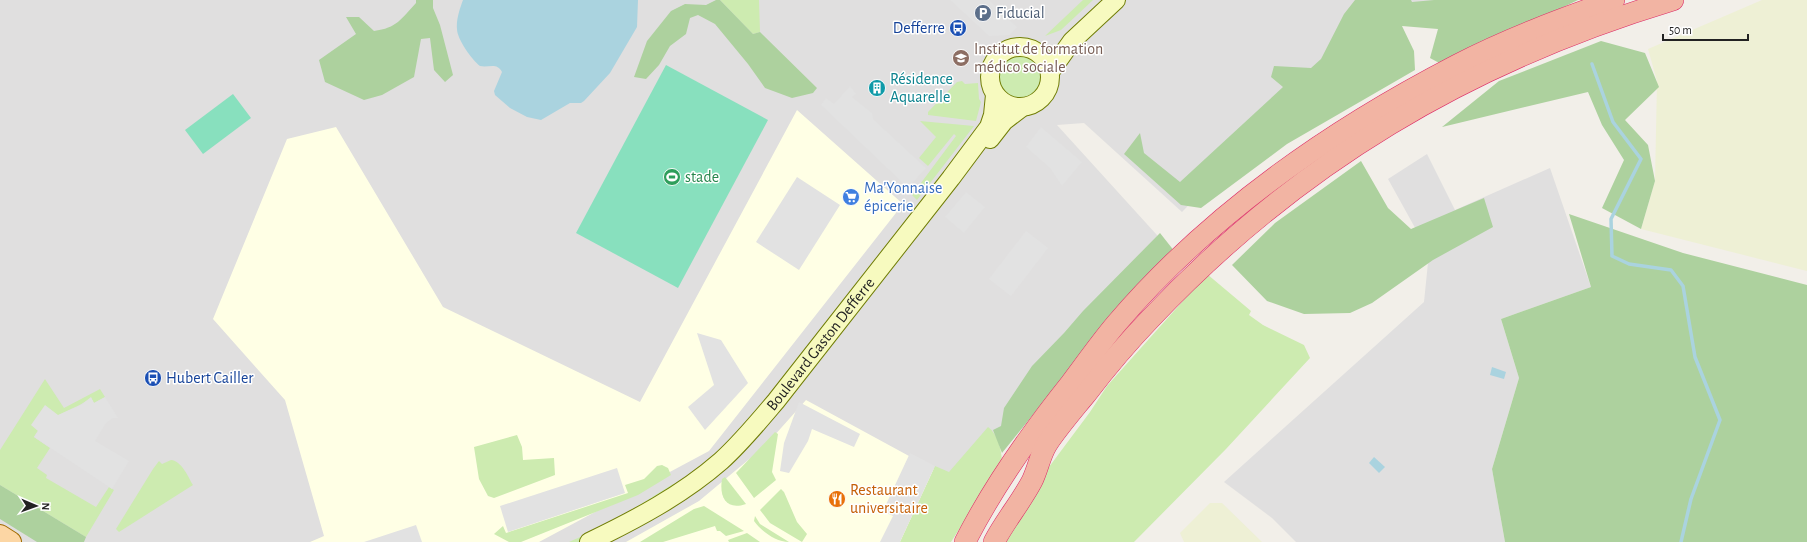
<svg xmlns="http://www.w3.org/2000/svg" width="1807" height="542" font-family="'Alegreya Sans',sans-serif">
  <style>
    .residential { fill: #e0dfdf }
    .education { fill: #ffffe5 }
    .farmland { fill: #eef0d5 }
    .grass { fill: #cdebb0 }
    .forest { fill: #add19e }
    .pitch { fill: #88e0be }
    .parking { fill: #e2e2e2 }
    .water { fill: #aad3df }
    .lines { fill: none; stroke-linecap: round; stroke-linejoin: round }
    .stream { stroke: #aad3df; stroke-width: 3.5 }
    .secondary-casing { stroke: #707d05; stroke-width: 20 }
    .primary-casing { stroke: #a06b00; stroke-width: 22 }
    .trunk-casing { stroke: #dc2a67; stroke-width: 22 }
    .secondary { stroke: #f7fabf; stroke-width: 18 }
    .primary { stroke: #fcd6a4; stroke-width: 20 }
    .trunk { stroke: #f2b4a3; stroke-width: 21 }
    .labels { text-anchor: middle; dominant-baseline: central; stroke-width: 3; stroke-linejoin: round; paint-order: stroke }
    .service-label { font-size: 16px; fill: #4e5e75; stroke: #fff; text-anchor: start }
    .transit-label { font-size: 16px; fill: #164399; stroke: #fff; text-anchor: end }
    .education-label { font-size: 16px; fill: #785e54; stroke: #fff; text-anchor: start }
    .culture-label { font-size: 16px; fill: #0d838f; stroke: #fff; text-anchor: start }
    .leisure-label { font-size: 16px; fill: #27864d; stroke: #fff; text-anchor: start }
    .shop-label { font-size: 16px; fill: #366cbe; stroke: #fff; text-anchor: start }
    .street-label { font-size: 16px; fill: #222; stroke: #fff }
    .food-label { font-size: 16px; fill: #c56008; stroke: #fff; text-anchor: start }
  </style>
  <rect width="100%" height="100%" fill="#f2efe9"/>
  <!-- residential -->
  <g class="residential">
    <path d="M0 0H1469L1379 10 1182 212 1084 123 1057 125 1166 245 947 508 932 542H0Z"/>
    <path d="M1427 154 1455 210 1550 168 1591 287 1501 319 1519 378 1492 469 1505 542H1296L1272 518 1224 482 1424 302 1429 253 1388 179Z"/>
  </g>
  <!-- education -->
  <g class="education">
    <path d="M797 110 903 204 709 451 539 542H310L324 536 285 400 213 319 287 139 336 127 443 307 640 402Z"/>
    <path d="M806 400 955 481 932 542H626L699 501 765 446Z"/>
  </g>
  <!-- farmland -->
  <g class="farmland">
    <path d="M1762 0H1807V271L1641 229 1655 181 1657 81 1648 49Z"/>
    <path d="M1210 503H1222L1262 542H1184L1180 533Z"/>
  </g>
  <!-- grass -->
  <g class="grass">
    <path d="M720 0H759L760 32 753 34Z"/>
    <path d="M1083 0H1093L1061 30 1045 36Z"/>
    <circle cx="1019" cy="77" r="24"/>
    <path d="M962 81 965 84 978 83 979 99 981 102 976 121 928 115V112L957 82Z"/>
    <path d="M920 121 974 126 917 200 912 195 956 136 954 134 928 166 919 158 936 137Z"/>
    <path d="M1207 274 1251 311 1249 315 1263 325 1304 345 1310 358 1226 449 1134 542H1002L1049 467 1090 412 1107 386Z"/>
    <path d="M45 379 64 408 100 389 105 397 94 403 91 398C73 411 45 416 34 437L50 448 37 468 47 475 46 478 96 507 109 487 114 490 86 537 0 485V450Z"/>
    <path d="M988 427C998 434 1002 451 1002 463L951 542H900L935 466 949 472Z"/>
    <path d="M775 432 778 434 772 472 776 480 754 498 736 473Z"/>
    <path d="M517 435 522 447 523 460 554 458 555 475 494 498 488 496 479 479 474 447Z"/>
    <path d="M171 460C182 461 188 477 193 485L119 532 116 529 153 469 159 461 162 464Z"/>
    <path d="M662 465 668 468 671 475 638 495 521 542H509L494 534 503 526 506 533 628 493 625 485 644 479 657 466Z"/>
    <path d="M725 477 746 504C726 511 719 497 722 479Z"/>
    <path d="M673 484 676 486 582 542H569L609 524Z"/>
    <path d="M781 489 784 492 797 522 807 534 802 542 770 523 760 510Z"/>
    <path d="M704 506 744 531 726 536 720 531H717L715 526 663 542H640L694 509Z"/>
    <path d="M755 516 760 524 789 542C776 542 762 532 754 521Z"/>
    <path d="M747 533 760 542H729L728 540Z"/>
  </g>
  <!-- forest -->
  <g class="forest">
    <path d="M416 0H433V8L440 25 453 75 445 82 434 70 430 38 421 39 414 77 382 95 364 100 325 82 319 60 356 34 346 17H359L374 31C397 28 401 19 416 3Z"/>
    <path d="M716 0H720L753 34 760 32 817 88 813 93 792 98 765 88 748 64 715 24 698 15 690 18 686 34 670 46 659 65 646 79 634 77 647 41 671 11 685 4 706 5Z"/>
    <path d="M1355 0H1411L1412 2 1434 0H1578L1443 65 1430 58 1438 29 1402 26 1414 51 1415 70 1287 144 1201 208 1181 205 1124 154 1140 133 1144 153 1180 182 1283 87 1271 77 1274 66 1311 68 1321 59 1344 14Z"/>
    <path d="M1601 41 1645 53 1659 87 1625 120 1648 145 1655 181 1641 229 1602 208 1624 160 1602 125 1588 92 1442 127 1499 81Z"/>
    <path d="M1361 161 1388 208 1411 229 1484 198 1493 227 1433 260 1372 303 1350 313 1304 314 1267 301 1232 265 1275 223Z"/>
    <path d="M1569 214 1683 253 1807 285V542H1505L1492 469 1519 378 1501 319 1591 287Z"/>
    <path d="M1160 233 1175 252 1117 311 1002 453 993 430 1001 426 1004 408 1032 366 1064 333 1083 311Z"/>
    <path d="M0 485 86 537 84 542H37L0 519Z"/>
  </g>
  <!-- pitch -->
  <g class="pitch">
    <path d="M666 65 768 120 678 288 576 233Z"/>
    <path d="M233 94 251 118 203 154 185 130Z"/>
  </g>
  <!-- parking -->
  <g class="parking">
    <path d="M950 0H989L1017 27 1010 35 989 36Z"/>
    <path d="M850 86 856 94 852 97 872 113 873 119 926 168 908 188 821 105 826 98 834 104Z"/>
    <path d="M1041 127 1082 162 1062 186 1050 168 1026 147Z"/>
    <path d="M797 177 840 205 799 270 756 242Z"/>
    <path d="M966 192 985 207 964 233 945 217Z"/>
    <path d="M1026 231 1048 248 1011 296 989 279Z"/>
    <path d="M697 333 721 340 748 383 705 430 688 407 714 385Z"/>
    <path d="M91 397 94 403 105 397 118 418H113L106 423 95 441 129 461 112 489 34 437 38 431 31 425 45 405 58 415 81 405Z"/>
    <path d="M799 402 860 434 854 447 812 429 808 441 789 473 780 471 784 443Z"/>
    <path d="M910 453 935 466 900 542H880L893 516 883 511Z"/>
    <path d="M617 468 625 493 508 532 500 506Z"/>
    <path d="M416 525 422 542H364Z"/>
  </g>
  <!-- water -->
  <g class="water">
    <path d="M463 0H638L637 27 610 73 584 101 581 103H570L541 120 527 117 510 108 495 95 494 91 502 72C497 62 489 68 480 66 472 60 457 39 457 29 456 20 460 8 463 0Z"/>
    <path d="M1492 367 1506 372 1504 379 1490 375Z"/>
    <path d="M1374 457 1385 467 1379 473 1369 463Z"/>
  </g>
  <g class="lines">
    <!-- stream -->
    <path class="stream" d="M1592 64 1613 122 1641 159 1611 219 1612 256 1629 264 1671 270 1683 286 1695 357 1720 420 1691 499 1681 542"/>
    <!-- secondary casing -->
    <g class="secondary-casing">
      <g id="secondary">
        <circle cx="1020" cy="77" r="30"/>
        <path d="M1050 72 1072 41 1116 0"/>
        <path d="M990 139 1004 121 1021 108"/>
        <path id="s1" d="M589 542C635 520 682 495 721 461 741 443 759 421 776 401L951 178 989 127 993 115 995 95"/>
      </g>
    </g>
    <!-- primary casing -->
    <g class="primary-casing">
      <path id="primary" d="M0 535 11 542"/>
    </g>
    <!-- trunk casing -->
    <g class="trunk-casing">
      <g id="trunk">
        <path d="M965 542C994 485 1031 433 1071 383 1086 363 1100 343 1116 324 1209 215 1331 130 1457 65 1507 39 1561 19 1614 0"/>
        <path d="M994 542C1005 521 1021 502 1032 481 1038 469 1040 455 1047 444 1059 426 1073 410 1086 394 1106 368 1127 343 1150 319 1297 163 1468 62 1673 0"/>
      </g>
    </g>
    <!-- secondary -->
    <use href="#secondary" class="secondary"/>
    <!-- primary -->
    <use href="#primary" class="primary"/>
    <!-- trunk -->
    <use href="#trunk" class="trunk"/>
  </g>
  <!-- icons -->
  <defs>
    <g id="parking-disc" transform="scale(0.9)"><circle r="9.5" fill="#5c6f8a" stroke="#fff"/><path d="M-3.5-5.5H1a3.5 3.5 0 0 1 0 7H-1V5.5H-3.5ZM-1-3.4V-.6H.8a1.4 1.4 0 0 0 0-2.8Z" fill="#fff"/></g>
    <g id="bus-disc" transform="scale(0.9)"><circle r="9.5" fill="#1a4fb4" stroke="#fff"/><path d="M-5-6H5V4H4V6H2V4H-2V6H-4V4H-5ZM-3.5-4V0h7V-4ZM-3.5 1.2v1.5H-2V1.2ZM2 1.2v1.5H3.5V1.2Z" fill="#fff"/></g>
    <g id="university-disc" transform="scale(0.9)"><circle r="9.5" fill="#8d6e63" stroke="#fff"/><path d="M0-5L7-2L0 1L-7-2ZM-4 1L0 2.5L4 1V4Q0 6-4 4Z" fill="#fff"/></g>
    <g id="building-disc" transform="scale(0.9)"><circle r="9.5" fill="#0f9aa8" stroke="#fff"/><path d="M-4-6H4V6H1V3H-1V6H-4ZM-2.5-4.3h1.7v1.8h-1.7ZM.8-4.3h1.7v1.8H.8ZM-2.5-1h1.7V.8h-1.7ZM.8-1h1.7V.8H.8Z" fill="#fff"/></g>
    <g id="stadium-disc" transform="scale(0.9)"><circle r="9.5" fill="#2e9e5b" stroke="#fff"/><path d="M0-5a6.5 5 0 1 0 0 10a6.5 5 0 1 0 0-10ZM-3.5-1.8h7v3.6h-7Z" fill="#fff"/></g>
    <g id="supermarket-disc" transform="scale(0.9)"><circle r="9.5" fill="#3f7fe0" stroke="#fff"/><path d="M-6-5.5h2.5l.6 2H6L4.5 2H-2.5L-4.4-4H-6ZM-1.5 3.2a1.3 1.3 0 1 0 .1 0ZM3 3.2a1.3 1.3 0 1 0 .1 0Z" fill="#fff"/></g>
    <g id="restaurant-disc" transform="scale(0.9)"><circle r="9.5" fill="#e8710a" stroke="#fff"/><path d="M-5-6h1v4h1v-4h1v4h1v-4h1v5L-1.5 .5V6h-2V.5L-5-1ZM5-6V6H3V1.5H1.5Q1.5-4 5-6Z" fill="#fff"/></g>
  </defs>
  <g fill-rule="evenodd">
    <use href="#parking-disc" x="983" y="13"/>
    <use href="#bus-disc" x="958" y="28"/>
    <use href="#university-disc" x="961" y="58"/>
    <use href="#building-disc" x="877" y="88"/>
    <use href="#stadium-disc" x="672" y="177"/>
    <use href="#supermarket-disc" x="851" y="197"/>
    <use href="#bus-disc" x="153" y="378"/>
    <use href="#restaurant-disc" x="837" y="499"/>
  </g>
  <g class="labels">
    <!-- service labels -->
    <g class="service-label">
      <text x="996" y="13">Fiducial</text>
    </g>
    <!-- transit labels -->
    <g class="transit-label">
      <text x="945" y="28">Defferre</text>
      <text x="166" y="378" text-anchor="start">Hubert Cailler</text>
    </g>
    <!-- education labels -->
    <g class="education-label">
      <text x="974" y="49">Institut de formation<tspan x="974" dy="18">médico sociale</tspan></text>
    </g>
    <!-- culture labels -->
    <g class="culture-label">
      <text x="890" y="79">Résidence<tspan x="890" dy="18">Aquarelle</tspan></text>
    </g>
    <!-- leisure labels -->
    <g class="leisure-label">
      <text x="685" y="177">stade</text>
    </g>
    <!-- shop labels -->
    <g class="shop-label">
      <text x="864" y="188">Ma'Yonnaise<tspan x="864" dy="18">épicerie</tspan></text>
    </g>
    <!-- street labels -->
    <g class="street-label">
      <text stroke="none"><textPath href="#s1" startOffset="309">Boulevard Gaston Defferre</textPath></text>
    </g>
    <!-- food labels -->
    <g class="food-label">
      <text x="850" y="490">Restaurant<tspan x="850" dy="18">universitaire</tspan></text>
    </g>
  </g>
  <!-- north arrow -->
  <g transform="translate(36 506) rotate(92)" stroke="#ffffff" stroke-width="3" paint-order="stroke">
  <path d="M0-3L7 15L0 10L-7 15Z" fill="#222222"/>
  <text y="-6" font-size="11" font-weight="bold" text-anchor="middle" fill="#222222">N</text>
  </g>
  <!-- scale -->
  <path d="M1663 34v6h85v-6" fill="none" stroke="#222222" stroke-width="2"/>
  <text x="1669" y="34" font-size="12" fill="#222222" stroke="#ffffff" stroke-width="3" paint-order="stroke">50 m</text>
</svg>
